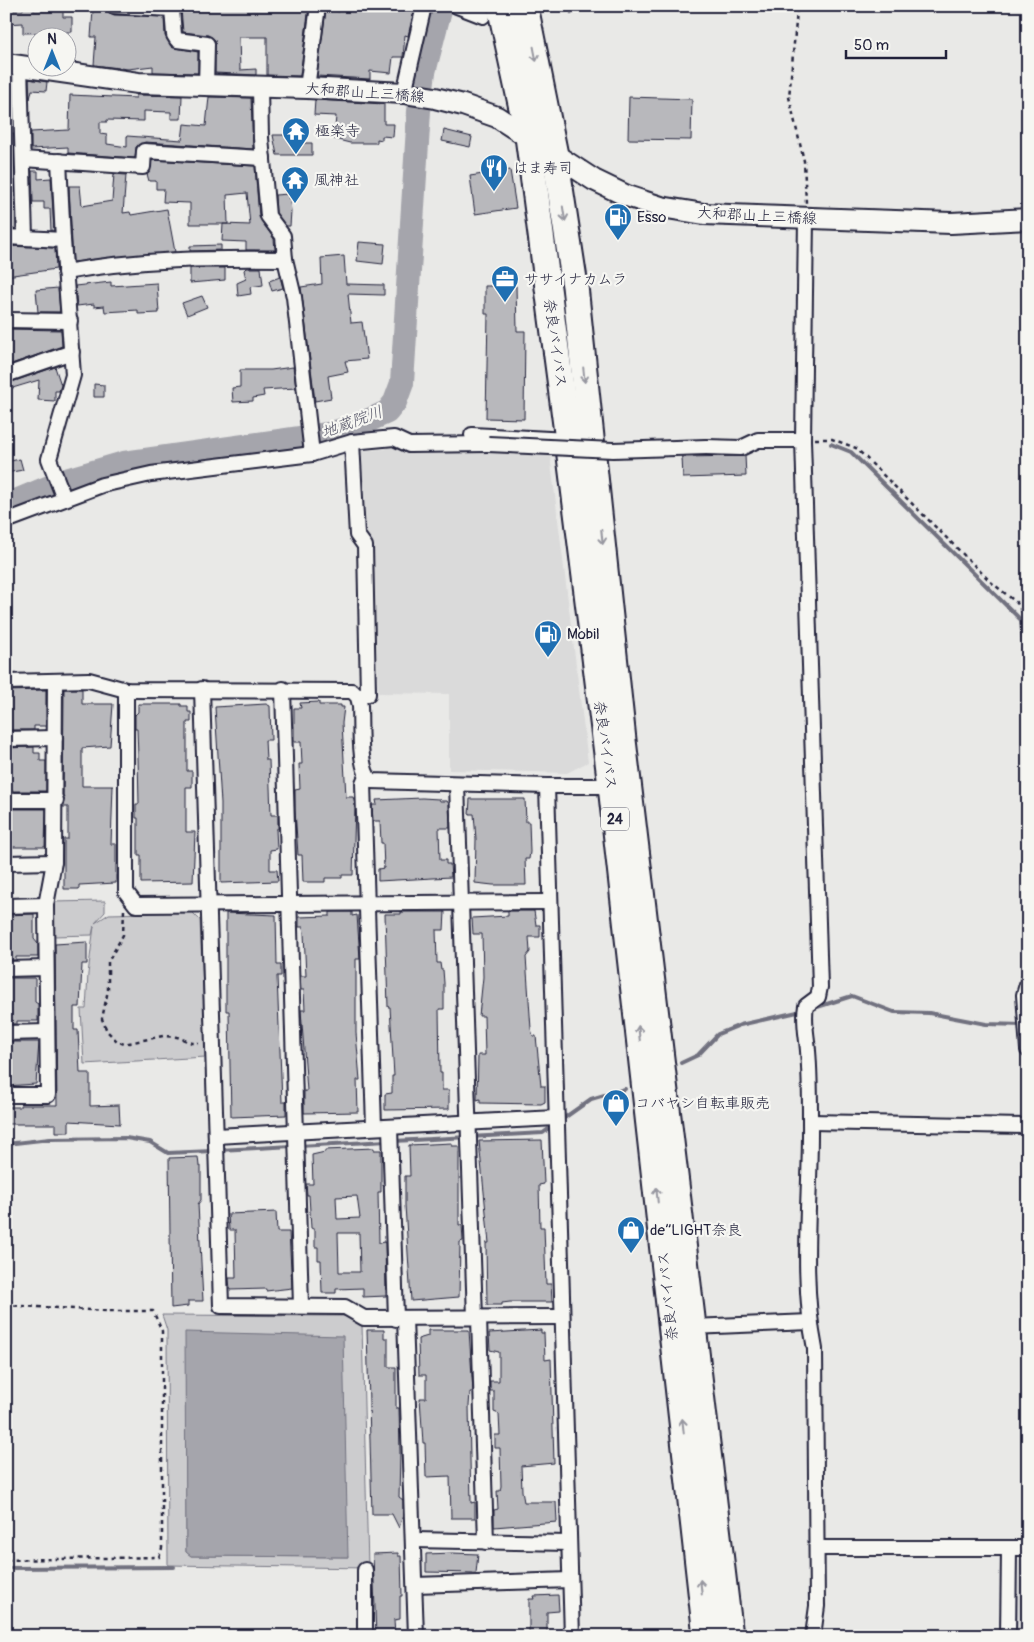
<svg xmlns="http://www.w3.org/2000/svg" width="1034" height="1642" font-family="Pangolin,'Klee One',sans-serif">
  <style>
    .built { fill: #dadada }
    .green { fill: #ccccce; stroke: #777784; fill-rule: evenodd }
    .water { fill: #a5a5ac; stroke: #71717f }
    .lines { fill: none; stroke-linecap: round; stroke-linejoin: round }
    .stream { stroke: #71717f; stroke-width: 4 }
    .river { stroke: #a5a5ac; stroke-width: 24 }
    .building { fill: #b8b8bc; stroke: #22223b; fill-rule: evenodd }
    .street-casing { stroke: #22223b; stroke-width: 18 }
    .secondary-casing { stroke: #22223b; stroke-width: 24 }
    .highway-casing { stroke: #22223b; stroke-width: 29 }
    .path { stroke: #22223b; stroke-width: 2.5; stroke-dasharray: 4 4; stroke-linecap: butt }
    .street { stroke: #f6f6f2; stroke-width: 14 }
    .secondary { stroke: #f6f6f2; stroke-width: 20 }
    .highway { stroke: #f6f6f2; stroke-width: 25 }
    .street-bridge-casing { stroke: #22223b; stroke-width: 18; stroke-linecap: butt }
    .street-bridge { stroke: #f6f6f2; stroke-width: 14 }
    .oneway { stroke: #9797a0 }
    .labels { text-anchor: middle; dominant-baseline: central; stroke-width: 4.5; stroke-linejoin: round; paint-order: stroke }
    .shield { fill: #f6f6f2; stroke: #626272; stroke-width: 1 }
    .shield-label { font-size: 14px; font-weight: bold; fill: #22223b }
    .street-label { font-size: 15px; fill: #22223b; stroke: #f6f6f2 }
    .poi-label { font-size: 15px; fill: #22223b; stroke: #f6f6f2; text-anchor: start }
    .water-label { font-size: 16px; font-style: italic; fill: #565668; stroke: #f6f6f2 }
  </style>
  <rect width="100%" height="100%" fill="#e9e9e7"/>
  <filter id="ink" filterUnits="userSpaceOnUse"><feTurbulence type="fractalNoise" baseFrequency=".02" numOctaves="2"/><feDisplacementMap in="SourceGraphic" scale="10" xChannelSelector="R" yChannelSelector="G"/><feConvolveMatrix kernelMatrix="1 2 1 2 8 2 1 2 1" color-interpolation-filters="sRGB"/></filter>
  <g filter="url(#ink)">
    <!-- built -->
    <g class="built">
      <path d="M385 441 553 443 551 463 588 762 567 773 449 770V694L378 693 377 659 371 657 359 536 356 451 386 449Z"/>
      <path d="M1022 1558H1028V1636H1016L1019 1561Z"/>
    </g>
    <!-- green -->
    <g class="green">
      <path d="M105 901V912L95 923 109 914 192 912 200 920 206 1057 84 1064 81 1009H86L88 974 94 926 92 935 53 936 52 902Z"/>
      <path d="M162 1315 345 1316 362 1325 368 1568 168 1565 167 1330ZM186 1332 348 1557 191 1556 186 1552Z"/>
    </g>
    <!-- water -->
    <path class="water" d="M185 1332 343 1336 348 1557 191 1556 186 1552Z"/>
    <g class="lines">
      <!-- stream -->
      <g class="stream">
        <path d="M831 444 851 452 1021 620 1025 666 1028 669"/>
        <path d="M811 1009 852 996 894 1012 929 1013 986 1024 1023 1025"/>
        <path d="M681 1063 698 1055 718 1034 740 1025 802 1011"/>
        <path d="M560 1121 591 1099 625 1089"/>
        <path d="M394 1141 543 1133 554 1125"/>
        <path d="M6 1144 50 1139 126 1138 150 1142 168 1153 212 1151"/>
        <path d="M299 1146 387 1141"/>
        <path d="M219 1150 292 1146"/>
        <path d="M6 1568 174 1567"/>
      </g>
      <!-- river -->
      <path class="river" d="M6 505 66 480 124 463 328 434 356 426 387 412 395 402 402 383 419 111 424 72 441 6"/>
    </g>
    <!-- building -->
    <g class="building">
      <path d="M227 6H252V9L309 6 300 76 267 75V37H239L240 70 256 69V75L215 73V40L208 35 183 32 181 9 208 10V7Z"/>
      <path d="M339 6H415L408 36 405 35 403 57H393L391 73 370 71V79L317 76 326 9 339 12Z"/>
      <path d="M23 8H34V11L63 10V17H72V32L23 33V23L6 24V10H23Z"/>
      <path d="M93 10 107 11 114 15 164 17 165 36 172 47 198 52V73L153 72V66L128 69 94 65 96 37H91Z"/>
      <path d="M29 79 47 82 46 91 32 90 30 99Z"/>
      <path d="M70 95 136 98V95L182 96 181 119H171V112L144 111V121L107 120V122H100V134L107 135V144L127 147V136L182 140 184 124 206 126 209 97 251 98 253 149 145 142 136 147 135 158 68 153V147L31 149V132L69 130Z"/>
      <path d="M629 97 692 99 691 140 628 139Z"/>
      <path d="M315 100 384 104V124H394L393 137 382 136V140L377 139V143H350L334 139 336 116 314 115Z"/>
      <path d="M444 130 472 137 470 147 442 141Z"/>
      <path d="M13 133 16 229 7 228 6 226V134Z"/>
      <path d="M273 135H300V143H312V155H277Z"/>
      <path d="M152 160 255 166 259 217 274 239 275 250H246V242L222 241 223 224 250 225 247 193 227 195 228 224H190V203L163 202 164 189H156V181H149L147 174 150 171Z"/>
      <path d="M510 170 516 208 475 214 470 176Z"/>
      <path d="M32 171H38V179L51 178 54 231H51L50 209H44V202H33Z"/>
      <path d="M114 174 126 175 123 213 130 212 131 215 167 209 175 252 73 262 69 186H80L82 206 112 201Z"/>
      <path d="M289 194 291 211 290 226H286L276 213 275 195Z"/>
      <path d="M359 242 385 244 383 264 357 261Z"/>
      <path d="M221 245V250L190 251V246Z"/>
      <path d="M7 246 55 248 56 269 6 276Z"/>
      <path d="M344 256 346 284 384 285V295L348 294 351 323 362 322 367 359 345 361 348 372 328 376 331 398 315 401 301 287 322 284 321 258Z"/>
      <path d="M190 268H225V280L190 283Z"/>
      <path d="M246 268H261L263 285 250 287 251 294 238 296 237 283 246 279 244 270Z"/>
      <path d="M280 277 283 288 272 291 269 281Z"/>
      <path d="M111 282V286L157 283 159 313 138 314V310L105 312 104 306 94 307V304L77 306 75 286Z"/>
      <path d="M485 286H516L517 331H525L524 419 486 418 488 314H485Z"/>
      <path d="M58 288 60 312H38L36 290Z"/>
      <path d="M202 296 207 307 187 315 182 303Z"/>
      <path d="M6 329 61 330 62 346 6 366Z"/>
      <path d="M55 367 61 385 59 391H55V401L38 400 39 380 6 390V384Z"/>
      <path d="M293 367 296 388 263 390 264 396 253 398V401L233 402 232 388 240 387V370H271Z"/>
      <path d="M94 384 104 385V397H94Z"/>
      <path d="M745 456 746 476 683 478 682 457Z"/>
      <path d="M20 459 23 470 6 473V462Z"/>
      <path d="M64 689H82V704H113L110 746 82 748V786H113L111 844H116V883L79 885V889H64V839H68V807H63Z"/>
      <path d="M43 690H46V726H34V730H6V691Z"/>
      <path d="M319 702V705H341V707H344L342 723 346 797H353L355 805 353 875H342V878H325V882H303L302 855H298L295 810V790L300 789 299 764H302L301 742H294V708H301L300 703Z"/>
      <path d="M138 704H181V706H188V712H191V722H187V771H192V787H186V832H195L193 882 141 883V855H138V818H136V804H139L138 757 137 729H135V715L138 712Z"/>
      <path d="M266 704 270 706 271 740H265L266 760H269L271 815H278V829H276L277 849 270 850V870H277L278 881 221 883V803L215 707Z"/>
      <path d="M34 747V753H40V761H46V791H6V748Z"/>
      <path d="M422 798 439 799 440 801H447L449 804 450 828H439L440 860H446V864H450L451 877 378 881V869L384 868 383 843H381L380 821H373L372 805H377L376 800Z"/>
      <path d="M470 799H525L526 822H529L530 852 529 859H525L526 885H493L475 883 476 839 474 814H469Z"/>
      <path d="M9 809H46L45 847H6V833H9Z"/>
      <path d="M508 911H534L536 925H540V937H529L530 952 526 957 531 1029 533 1036H536L541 1086H545V1102L541 1104 480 1103V1099L477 1100 478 1055H485L484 1016H479L483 977 482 934H473L472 918 508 916Z"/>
      <path d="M330 912H352V916L357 915 360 959H356V1033L360 1080H357L358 1112 304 1113V1091H307L301 1010H305L304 990H301L300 976H306L304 933 303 927H299V917L330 916Z"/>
      <path d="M401 912H445L444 930H436L437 963H440L441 970H443L444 983V1009H439L440 1073H442V1090H449V1109L385 1110V1094L392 1093V1076H394L390 1007H388L385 914H401Z"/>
      <path d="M226 913 276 915 277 965H281V976H277L282 1102H286V1115L231 1117 229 1011H226Z"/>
      <path d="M34 914V939L38 944V957H16V960H6V915Z"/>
      <path d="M87 942V964H82L80 1007H74V1030H78L80 1073H90V1106L119 1105 120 1124 69 1121V1132H56V1124H6V1107H20V1105H57L55 944Z"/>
      <path d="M6 978H35V1002L38 1004V1021H17V1024H6Z"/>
      <path d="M6 1042H39L36 1084 6 1086Z"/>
      <path d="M542 1140 544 1184 539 1185 540 1227H544L546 1284H551L552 1302H510L502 1303V1305H487L486 1243H489L479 1141Z"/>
      <path d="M452 1143V1146H459V1225H462L463 1241 460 1242 459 1297 411 1301 405 1205V1176H410L409 1145Z"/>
      <path d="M374 1148V1150H381V1192H378L379 1243 385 1242 386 1296 363 1297V1288L336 1289V1293H322L321 1260H318V1247H315V1230L311 1228 309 1195H307L306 1184H313L312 1155 325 1152V1150ZM357 1196 360 1218 337 1219 336 1197ZM338 1233H359L360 1272H339Z"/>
      <path d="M198 1157 199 1166H201V1200L198 1204 203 1301H188V1306L171 1308 169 1158Z"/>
      <path d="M276 1212 277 1232H289L292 1288 266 1291V1289L230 1290 229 1278H236L235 1230H229L228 1214Z"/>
      <path d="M367 1330H384V1338H388V1367H396V1408H399L400 1453 399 1497 403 1500V1515L399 1528 392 1514H372Z"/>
      <path d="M428 1330H469L473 1392H470L469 1406 470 1459 471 1503 475 1502V1518H451L450 1476 426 1477 425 1443H423L420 1398H426V1375H419L418 1339 428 1336Z"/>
      <path d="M541 1330V1333H544L545 1360 551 1359 554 1463 521 1466 522 1491 524 1502H556L557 1522 494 1527V1510L498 1509 497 1491H500L501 1486 500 1448H495V1435H500L499 1414 494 1412V1391H490V1381H499V1352L490 1350 489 1333Z"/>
      <path d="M398 1553V1556H401L402 1596H400V1619L394 1620 395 1636H376L373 1554Z"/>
      <path d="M452 1553 478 1554 476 1573 426 1572V1554Z"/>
      <path d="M558 1595 559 1611 547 1612V1636H529V1599H534L533 1596Z"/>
    </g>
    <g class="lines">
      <!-- street casing -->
      <g class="street-casing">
        <g id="street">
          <path d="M114 6 172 9 174 35 177 40 207 44 206 86"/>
          <path d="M457 6 483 16"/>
          <path d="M20 67 25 238"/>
          <path d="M260 87 261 138 268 216 283 236 285 259 294 297 312 454"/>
          <path d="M307 88 318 6"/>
          <path d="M404 93 424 6"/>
          <path d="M23 159 143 167 144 151 263 158"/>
          <path d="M59 161 63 240"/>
          <path d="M806 219 803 440 820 987 818 997 806 1006C803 1021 807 1036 808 1051 810 1074 810 1097 810 1120 811 1196 800 1274 815 1349L817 1606 813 1636"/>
          <path d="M6 237 63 240 73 375 49 459 64 498"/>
          <path d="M65 272C138 259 211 258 285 259"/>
          <path d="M6 320 70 321"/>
          <path d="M6 375 72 352"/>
          <path d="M472 435 568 440"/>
          <path d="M352 442 357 535 365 546 368 694 358 697"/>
          <path d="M706 447 741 448 758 440H803"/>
          <path d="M6 521 102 485 151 474 312 454 352 442 394 438 409 445 488 444"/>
          <path d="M6 682 89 680 126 690 352 691 358 697 360 706C361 725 358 768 371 781L547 786"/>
          <path d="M202 689 221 1306 345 1307 364 1318 562 1317"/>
          <path d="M283 689 301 1306"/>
          <path d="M126 690V892L136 905 550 902"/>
          <path d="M6 739 55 738"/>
          <path d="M366 776 363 783 374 1127"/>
          <path d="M457 784 475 1318"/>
          <path d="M6 800H56"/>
          <path d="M6 863 54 862"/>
          <path d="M6 906 46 905"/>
          <path d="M6 969 46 968"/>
          <path d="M1028 981 1024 995 1028 1050"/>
          <path d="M6 1033 47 1032"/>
          <path d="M6 1095H48L46 905 54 862 55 682"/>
          <path d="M810 1122 1028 1126"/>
          <path d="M390 1127 396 1319"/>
          <path d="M216 1136 556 1118"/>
          <path d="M405 1318 416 1636"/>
          <path d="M479 1318 486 1542"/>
          <path d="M692 1327 810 1322"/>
          <path d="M413 1540 569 1543"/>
          <path d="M818 1548H1028"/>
          <path d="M365 1570V1636"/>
          <path d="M415 1585 570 1580"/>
          <path d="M572 1636 547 786H611"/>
          <path d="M1008 1636 1009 1549"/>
        </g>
      </g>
      <!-- secondary casing -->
      <g class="secondary-casing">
        <path id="secondary" d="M6 64 138 83 307 88 404 93 435 98 463 105 497 117 594 180 627 196 661 207 704 214 951 223 1028 219"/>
      </g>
      <!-- highway casing -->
      <g class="highway-casing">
        <g id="highway">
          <path d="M500 6 528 136 568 440 611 786 706 1636"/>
          <path d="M525 6 555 155 575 286 623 740 730 1636"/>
        </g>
      </g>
      <!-- path -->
      <g class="path">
        <path d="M547 6 572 13 595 6"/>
        <path d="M699 6 797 11 789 97 804 161 806 203"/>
        <path d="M815 439H832L856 448 992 583 1017 603 1028 624"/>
        <path d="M124 910 123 935 108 962V990L102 1019 107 1031 117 1041 124 1044 163 1036 177 1037 192 1043H199"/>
        <path d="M6 1305 107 1311H153L162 1331V1548L159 1557 6 1560"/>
      </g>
      <!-- street -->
      <use href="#street" class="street"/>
      <!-- secondary -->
      <use href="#secondary" class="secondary"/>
      <!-- highway -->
      <use href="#highway" class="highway"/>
      <!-- street-bridge casing -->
      <g class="street-bridge-casing">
        <path id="street-bridge" d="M488 444 613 450 706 447"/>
      </g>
      <!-- street-bridge -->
      <use href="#street-bridge" class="street-bridge"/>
    </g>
    <!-- one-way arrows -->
    <defs><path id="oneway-shaft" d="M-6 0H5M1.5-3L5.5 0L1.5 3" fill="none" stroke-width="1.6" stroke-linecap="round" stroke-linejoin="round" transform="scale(1.25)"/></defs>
    <g class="oneway">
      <use href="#oneway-shaft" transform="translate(535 54) rotate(79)"/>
      <use href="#oneway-shaft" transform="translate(564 214) rotate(81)"/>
      <use href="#oneway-shaft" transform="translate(584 375) rotate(84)"/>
      <use href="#oneway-shaft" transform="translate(602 537) rotate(84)"/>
      <use href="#oneway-shaft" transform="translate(639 1033) rotate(-96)"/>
      <use href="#oneway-shaft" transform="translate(657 1195) rotate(-96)"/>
      <use href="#oneway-shaft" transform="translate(683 1426) rotate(-96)"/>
      <use href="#oneway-shaft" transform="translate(701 1587) rotate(-96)"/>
    </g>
  </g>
  <!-- icons -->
  <defs>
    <g id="temple-pin" transform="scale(1.4375)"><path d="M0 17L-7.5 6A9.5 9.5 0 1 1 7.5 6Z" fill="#1f6fb2" stroke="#f6f6f2"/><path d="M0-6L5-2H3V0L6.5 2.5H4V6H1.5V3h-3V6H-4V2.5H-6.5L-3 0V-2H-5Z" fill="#fff"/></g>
    <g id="restaurant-pin" transform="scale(1.4375)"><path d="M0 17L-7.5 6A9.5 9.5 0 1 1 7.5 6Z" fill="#1f6fb2" stroke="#f6f6f2"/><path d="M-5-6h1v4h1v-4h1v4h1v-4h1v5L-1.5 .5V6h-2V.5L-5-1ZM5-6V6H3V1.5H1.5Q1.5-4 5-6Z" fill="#fff"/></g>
    <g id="fuel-pin" transform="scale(1.4375)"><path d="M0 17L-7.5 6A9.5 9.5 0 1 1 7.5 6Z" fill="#1f6fb2" stroke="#f6f6f2"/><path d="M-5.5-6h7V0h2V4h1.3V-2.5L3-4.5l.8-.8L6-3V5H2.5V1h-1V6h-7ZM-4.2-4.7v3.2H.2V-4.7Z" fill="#fff"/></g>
    <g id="office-pin" transform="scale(1.4375)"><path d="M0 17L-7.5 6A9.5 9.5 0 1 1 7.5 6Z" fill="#1f6fb2" stroke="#f6f6f2"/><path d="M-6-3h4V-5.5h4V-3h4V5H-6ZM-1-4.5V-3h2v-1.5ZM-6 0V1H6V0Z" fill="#fff"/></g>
    <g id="shop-pin" transform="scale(1.4375)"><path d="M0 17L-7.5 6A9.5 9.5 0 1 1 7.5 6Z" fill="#1f6fb2" stroke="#f6f6f2"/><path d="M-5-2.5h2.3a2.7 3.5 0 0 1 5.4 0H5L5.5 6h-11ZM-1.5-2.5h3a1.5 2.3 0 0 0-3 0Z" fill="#fff"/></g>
  </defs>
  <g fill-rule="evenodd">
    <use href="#temple-pin" x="296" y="131"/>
    <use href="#restaurant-pin" x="494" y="168"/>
    <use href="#temple-pin" x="295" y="180"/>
    <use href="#fuel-pin" x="618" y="217"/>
    <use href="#office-pin" x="505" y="279"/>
    <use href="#fuel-pin" x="548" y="634"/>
    <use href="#shop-pin" x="616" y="1103"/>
    <use href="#shop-pin" x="631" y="1230"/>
  </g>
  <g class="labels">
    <!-- shield labels -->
    <rect class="shield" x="601" y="807.5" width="28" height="23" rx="4"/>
    <g class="shield-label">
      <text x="615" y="819">24</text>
    </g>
    <!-- street labels -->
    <g class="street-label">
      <text transform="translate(365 93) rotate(4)">大和郡山上三橋線</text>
      <text transform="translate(757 216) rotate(3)">大和郡山上三橋線</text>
      <text transform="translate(555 343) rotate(82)">奈良バイパス</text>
      <text transform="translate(605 745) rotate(82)">奈良バイパス</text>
      <text transform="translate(668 1296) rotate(-96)">奈良バイパス</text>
    </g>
    <!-- poi labels -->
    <g class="poi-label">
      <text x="315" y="131">極楽寺</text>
      <text x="513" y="168">はま寿司</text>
      <text x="314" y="180">風神社</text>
      <text x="637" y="217">Esso</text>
      <text x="524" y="279">ササイナカムラ</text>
      <text x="567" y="634">Mobil</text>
      <text x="635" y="1103">コバヤシ自転車販売</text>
      <text x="650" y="1230">de”LIGHT奈良</text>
    </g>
    <!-- water labels -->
    <g class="water-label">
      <text transform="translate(352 422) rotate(-20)">地蔵院川</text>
    </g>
  </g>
  <!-- margin -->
  <rect width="1034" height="1642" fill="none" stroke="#f6f6f2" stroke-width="25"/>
  <rect x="12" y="12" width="1009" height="1617" fill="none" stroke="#22223b" stroke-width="2" filter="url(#ink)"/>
  <!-- north arrow -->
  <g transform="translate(52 52)"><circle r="24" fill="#f6f6f2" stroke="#a1a1a9"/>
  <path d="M0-4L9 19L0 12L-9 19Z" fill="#1f6fb2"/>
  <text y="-8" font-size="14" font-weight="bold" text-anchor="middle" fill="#22223b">N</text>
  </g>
  <!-- scale -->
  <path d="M846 50v8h100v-8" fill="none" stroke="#22223b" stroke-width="2.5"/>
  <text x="854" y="50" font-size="15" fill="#22223b" stroke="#f6f6f2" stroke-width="4" paint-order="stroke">50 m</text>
</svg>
